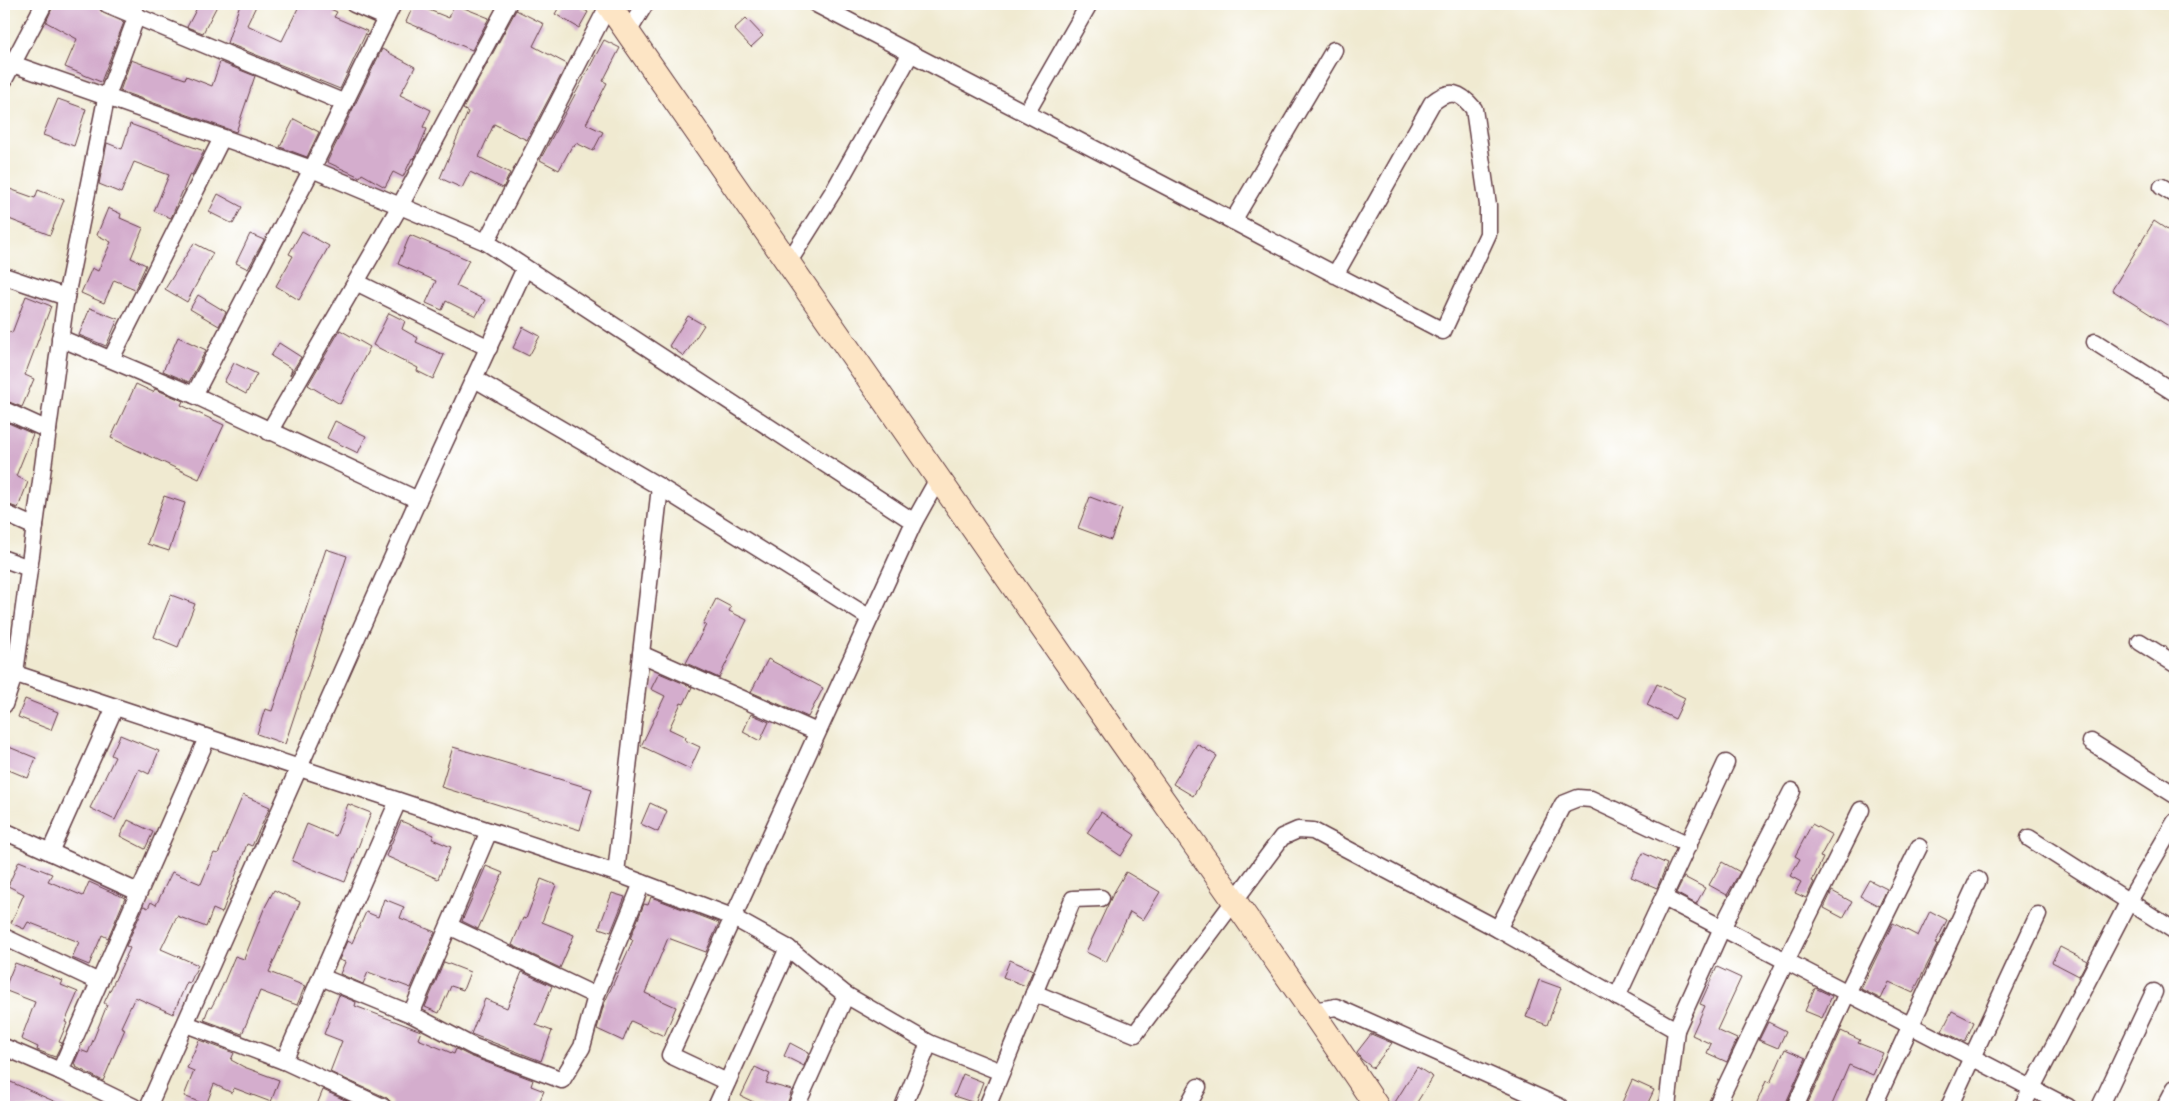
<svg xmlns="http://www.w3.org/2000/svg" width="2179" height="1111" font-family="Mynerve,sans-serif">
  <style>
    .building { fill: #d4adcd }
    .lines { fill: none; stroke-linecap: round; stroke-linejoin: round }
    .minor-casing { stroke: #633d44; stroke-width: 19 }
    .secondary-casing { stroke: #633d44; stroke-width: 26 }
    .minor { stroke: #fff; stroke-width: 16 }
    .secondary { stroke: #fde5c5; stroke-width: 24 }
  </style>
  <rect width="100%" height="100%" fill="#fff"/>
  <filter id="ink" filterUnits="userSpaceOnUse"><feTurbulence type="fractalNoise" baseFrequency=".02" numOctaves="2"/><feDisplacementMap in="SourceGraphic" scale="10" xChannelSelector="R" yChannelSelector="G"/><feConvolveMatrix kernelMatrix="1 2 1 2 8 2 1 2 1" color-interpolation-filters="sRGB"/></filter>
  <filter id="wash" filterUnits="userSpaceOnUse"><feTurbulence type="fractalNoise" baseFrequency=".0096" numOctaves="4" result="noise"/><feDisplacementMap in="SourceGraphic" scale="20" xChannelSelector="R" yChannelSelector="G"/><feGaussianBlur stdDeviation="1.12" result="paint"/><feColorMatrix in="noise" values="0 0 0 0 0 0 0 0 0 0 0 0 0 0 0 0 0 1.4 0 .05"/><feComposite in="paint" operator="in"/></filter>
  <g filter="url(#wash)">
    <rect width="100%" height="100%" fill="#f0ead1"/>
    <g id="blocks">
      <!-- building -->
      <g class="building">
        <path d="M54 4H96L103 13 124 22 101 82 65 67 77 39 46 22Z"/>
        <path d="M199 4H218L203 33 187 27Z"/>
        <path d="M240 4H257L247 25 282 41 300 4H320L337 12 334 17 367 31 340 89 227 43Z"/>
        <path d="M414 4 449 18 454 4 489 18 472 50 406 22Z"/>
        <path d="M561 4H574L588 12 579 28 555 14Z"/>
        <path d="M516 10 544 24 533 46 567 64 527 140 494 124 479 157 510 173 503 188 470 172 462 188 440 178 468 112 463 109 465 105Z"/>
        <path d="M746 18 763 36 751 47 734 29Z"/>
        <path d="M604 40 620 48 603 81 607 83 586 124 603 132 593 151 576 143 574 146H572L559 170 540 160Z"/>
        <path d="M382 49 415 67 400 95 431 110 423 127 427 129 414 159 412 158 403 177 393 172 385 187 362 174 360 177 327 162Z"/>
        <path d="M131 60 185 79 186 76 212 86 220 62 255 76 236 132 120 91Z"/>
        <path d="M58 99 86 109 74 146 43 135Z"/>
        <path d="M294 119 319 132 307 157 280 147Z"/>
        <path d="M130 124 204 151 192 175 190 174 171 218 154 211 169 175 134 162 121 193 99 184 107 143 122 149Z"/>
        <path d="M4 187 35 198 38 190 64 200 50 235 4 217Z"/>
        <path d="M218 194 242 207 233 224 209 212Z"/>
        <path d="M108 208 121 214 120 218 143 228 131 258 146 265 135 289 114 280 104 303 81 293 92 268 98 271 111 242 97 235Z"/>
        <path d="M2154 221 2175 235V330L2112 290Z"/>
        <path d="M302 231 329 246 299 300 276 286 293 256 289 254Z"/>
        <path d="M250 234 264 240 248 269 236 263Z"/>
        <path d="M410 235 469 260 456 286 485 300 476 316 446 301 442 310 426 303 436 281 398 264Z"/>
        <path d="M194 243 213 253 187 302 165 289Z"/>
        <path d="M198 295 226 312 219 326 190 309Z"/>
        <path d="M26 296 51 306 25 375 34 379 22 407 4 400V330L12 333Z"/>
        <path d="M90 308 118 319 106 346 79 335Z"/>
        <path d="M389 313 405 321 402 329 418 338 416 342 444 355 433 379 417 371 418 368 373 345Z"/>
        <path d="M688 316 704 325 684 356 669 346Z"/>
        <path d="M523 327 540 336 529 356 513 348Z"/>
        <path d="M340 330 370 347 340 404 308 385Z"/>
        <path d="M178 337 206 350 189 382 163 371Z"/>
        <path d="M279 343 301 357 290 375 292 369 271 356Z"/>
        <path d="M234 363 257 374 246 394 224 382Z"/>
        <path d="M136 384 153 392 155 389 183 401 181 405 224 425 199 479 111 438Z"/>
        <path d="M4 421 33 434 16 476 28 482 18 508 4 503Z"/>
        <path d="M335 421 366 436 358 453 327 438Z"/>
        <path d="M164 496 185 503 169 551 147 544Z"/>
        <path d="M1090 497 1122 509 1111 540 1078 528Z"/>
        <path d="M326 549 347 556 285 744 257 734 265 709 272 711Z"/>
        <path d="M171 595 195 604 178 647 154 637Z"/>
        <path d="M716 599 731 607 729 611 747 620 719 678 686 663 706 625 703 624Z"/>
        <path d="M768 659 823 688 808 717 751 692Z"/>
        <path d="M659 673 692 687 684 704 681 703 669 729 686 737 685 740 700 747 690 769 641 746 665 696 651 689Z"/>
        <path d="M1657 684 1685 698 1675 719 1647 705Z"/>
        <path d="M25 699 58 712 51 730 18 717Z"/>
        <path d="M751 714 769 722 760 741 743 732Z"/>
        <path d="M120 735 159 751 149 774 139 769 115 820 90 808 115 757 111 755Z"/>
        <path d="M1197 744 1217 756 1193 796 1173 784Z"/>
        <path d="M4 745 36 758 28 778 4 768Z"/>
        <path d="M453 747 592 789 580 830 441 787Z"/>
        <path d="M243 795 270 807 252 846 247 844 222 913 213 909 206 927 177 916 161 949 198 965 190 983 187 982 173 1014 135 997 121 1027 125 1029 103 1081 76 1067 77 1065 74 1064 80 1050 88 1053 107 1005 104 1003 130 948 126 946 144 906 148 908 151 902 156 905 172 872 201 884 214 853 218 854Z"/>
        <path d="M650 803 667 811 658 832 641 824Z"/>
        <path d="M348 804 371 813 345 882 292 861 307 824 336 836Z"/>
        <path d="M1101 812 1135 835 1121 856 1087 833Z"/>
        <path d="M128 820 153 832 145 849 120 836Z"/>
        <path d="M401 821 434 835 432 839 451 847 438 879 386 856Z"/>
        <path d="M1812 824 1832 835 1820 857 1823 858 1812 881 1814 882 1806 898 1795 893 1801 882 1790 876 1800 859 1795 856Z"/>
        <path d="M1643 853 1667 864 1657 888 1631 877Z"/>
        <path d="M19 861 52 874 48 881 83 896 89 882 125 898 108 938 102 935 89 965 72 958 79 942 28 922 24 929 11 923 24 894 8 886Z"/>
        <path d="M1722 862 1740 872 1727 895 1709 885Z"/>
        <path d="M486 866 503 873 478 929 462 921Z"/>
        <path d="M1126 872 1160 892 1143 920 1130 912 1106 962 1086 952 1113 894Z"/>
        <path d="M1684 877 1705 888 1696 904 1676 893Z"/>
        <path d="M541 879 556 885 542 922 574 935 560 968 512 945 523 918 526 919Z"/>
        <path d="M1869 880 1887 889 1879 906 1860 896Z"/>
        <path d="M274 890 300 902 269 972 305 986 297 1005 260 991 242 1034 204 1020 209 1007 211 1008 221 989 235 956 244 959 264 909Z"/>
        <path d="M1832 891 1852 902 1843 918 1824 908Z"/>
        <path d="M612 893 625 897 611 932 599 928Z"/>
        <path d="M651 897 719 923 706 952 668 938 645 993 676 1007 664 1036 631 1021 623 1041 597 1029 604 1004 633 940 630 939 644 904 648 905Z"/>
        <path d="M384 899 404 907 400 918 435 932 411 988 368 972 363 984 340 974 345 962 339 960 347 941 352 943 366 912 378 917Z"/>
        <path d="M1930 911 1947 920 1935 944 1937 945 1913 993 1889 982 1881 999 1861 989 1893 923 1918 936Z"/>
        <path d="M2060 947 2087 961 2079 976 2052 962Z"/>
        <path d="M1010 960 1033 970 1026 986 1003 977Z"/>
        <path d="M444 962 470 972 463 990 451 986 439 1013 425 1007Z"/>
        <path d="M15 963 63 981 61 985 78 992 65 1022 67 1023 59 1042 62 1043 55 1057 37 1050 38 1047 21 1039 35 1002 4 990Z"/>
        <path d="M1717 967 1741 978 1717 1030 1737 1039 1727 1062 1707 1053 1711 1044 1692 1035 1705 1006 1700 1004Z"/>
        <path d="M522 972 552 986 536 1025 552 1031 541 1061 471 1034 485 999 507 1008Z"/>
        <path d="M1539 980 1561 988 1547 1025 1526 1017Z"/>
        <path d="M1815 988 1832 996 1822 1018 1805 1011Z"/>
        <path d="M339 995 356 1002 355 1006 421 1031 418 1039 454 1054 456 1049 470 1056 533 1080 531 1086 544 1091 537 1107H393L391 1102 387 1098 330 1072 342 1041 324 1034Z"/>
        <path d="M1952 1011 1974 1022 1965 1042 1942 1031Z"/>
        <path d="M1768 1022 1786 1031 1778 1048 1759 1040Z"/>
        <path d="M1841 1031 1860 1040 1858 1043 1883 1053 1873 1075 1849 1065 1831 1107H1811L1807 1105Z"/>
        <path d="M1371 1034 1392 1043 1373 1068 1361 1059 1357 1052Z"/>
        <path d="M199 1040 234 1053 231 1060 244 1067 279 1080 271 1102 234 1088 232 1093 214 1084 206 1105 184 1096 194 1071 187 1068Z"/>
        <path d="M790 1043 809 1053 804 1066 784 1056Z"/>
        <path d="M1785 1049 1806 1058 1784 1107H1755L1766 1081 1770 1083Z"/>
        <path d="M755 1067 770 1074 766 1083 792 1090 786 1107H764L741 1096Z"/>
        <path d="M1417 1067 1433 1077 1414 1107H1392Z"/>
        <path d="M963 1074 983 1082 975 1103 954 1096Z"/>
        <path d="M4 1079 67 1107H4Z"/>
        <path d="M1632 1080 1654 1090 1646 1107H1620Z"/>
        <path d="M323 1090 360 1107H316Z"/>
      </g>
    </g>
  </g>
  <g filter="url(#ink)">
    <use href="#blocks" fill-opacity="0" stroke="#633d44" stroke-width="1"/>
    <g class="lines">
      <!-- minor casing -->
      <g class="minor-casing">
        <g id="minor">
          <path d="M107 4 345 103"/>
          <path d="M354 4 386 18"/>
          <path d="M816 4C1026 112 1234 222 1443 331L1488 234V205L1474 109C1460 92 1450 88 1432 103L1335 275"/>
          <path d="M628 32 645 4"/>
          <path d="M4 61 312 169 486 242 914 522"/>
          <path d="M4 80 44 4"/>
          <path d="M1027 112 1089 4"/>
          <path d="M2162 187 2175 195"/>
          <path d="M1233 221 1334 50"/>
          <path d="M486 242 609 4"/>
          <path d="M788 263 836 187 911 53"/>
          <path d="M4 276 66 297"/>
          <path d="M356 282 489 348"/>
          <path d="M60 338 194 395 418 500"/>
          <path d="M2095 342 2175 393"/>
          <path d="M111 359 222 138"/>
          <path d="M475 379 660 487 870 618"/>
          <path d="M194 395 312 169 393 4"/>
          <path d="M4 410 48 430"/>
          <path d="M269 432 400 206 508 4"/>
          <path d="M4 513 35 527"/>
          <path d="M4 559 29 568"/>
          <path d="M2140 642 2175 664"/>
          <path d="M641 654 817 732"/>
          <path d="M4 670 616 873 732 917 788 948 846 995 929 1043 1001 1072"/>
          <path d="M4 705 15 673 66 297 106 99 137 15"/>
          <path d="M2091 742 2175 795"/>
          <path d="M4 831 138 892"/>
          <path d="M2029 838 2175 931"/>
          <path d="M50 852 115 707"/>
          <path d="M616 873 660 487"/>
          <path d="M1664 898 2068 1107"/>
          <path d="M449 926 596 996"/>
          <path d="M1498 929 1563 804 1578 798 1591 799 1689 845"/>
          <path d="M4 937 99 982"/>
          <path d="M321 977 411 1014 474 1047 562 1080 582 1047 596 996 642 883"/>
          <path d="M1034 993 1135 1034 1282 837 1298 830 1313 831 1498 929 1676 1030 1667 1107"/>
          <path d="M1617 997 1726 763"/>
          <path d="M1313 1011 1336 1007 1560 1107"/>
          <path d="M411 1014 489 831"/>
          <path d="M186 1024 284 1061 383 1107"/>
          <path d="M1676 1030 1722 928 1792 791"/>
          <path d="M4 1047 60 1071 134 1107"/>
          <path d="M284 1061 398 801"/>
          <path d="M60 1071 207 738"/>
          <path d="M727 1082 670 1055 914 522 938 479"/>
          <path d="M148 1107 418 500 525 268"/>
          <path d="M716 1107 788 948"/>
          <path d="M796 1107 846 995"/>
          <path d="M903 1107 929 1043"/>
          <path d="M987 1107 1073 899 1101 898"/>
          <path d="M1187 1107 1198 1087"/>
          <path d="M1716 1107 1786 961 1861 810"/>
          <path d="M1795 1107 1847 993 1919 847"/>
          <path d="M1873 1107 1978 880"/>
          <path d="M1949 1107 2038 915"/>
          <path d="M2022 1107 2129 901 2175 822"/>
          <path d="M2100 1107 2154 992"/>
          <path d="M2165 1107 2175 1088"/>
        </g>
      </g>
      <!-- secondary casing -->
      <g class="secondary-casing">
        <path id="secondary" d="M608 4C774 245 942 485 1110 725 1199 852 1291 978 1377 1107"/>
      </g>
      <!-- minor -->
      <use href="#minor" class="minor"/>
      <!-- secondary -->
      <use href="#secondary" class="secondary"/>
    </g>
  </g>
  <!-- margin -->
  <rect width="2179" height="1111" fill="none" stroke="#fff" stroke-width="20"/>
</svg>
